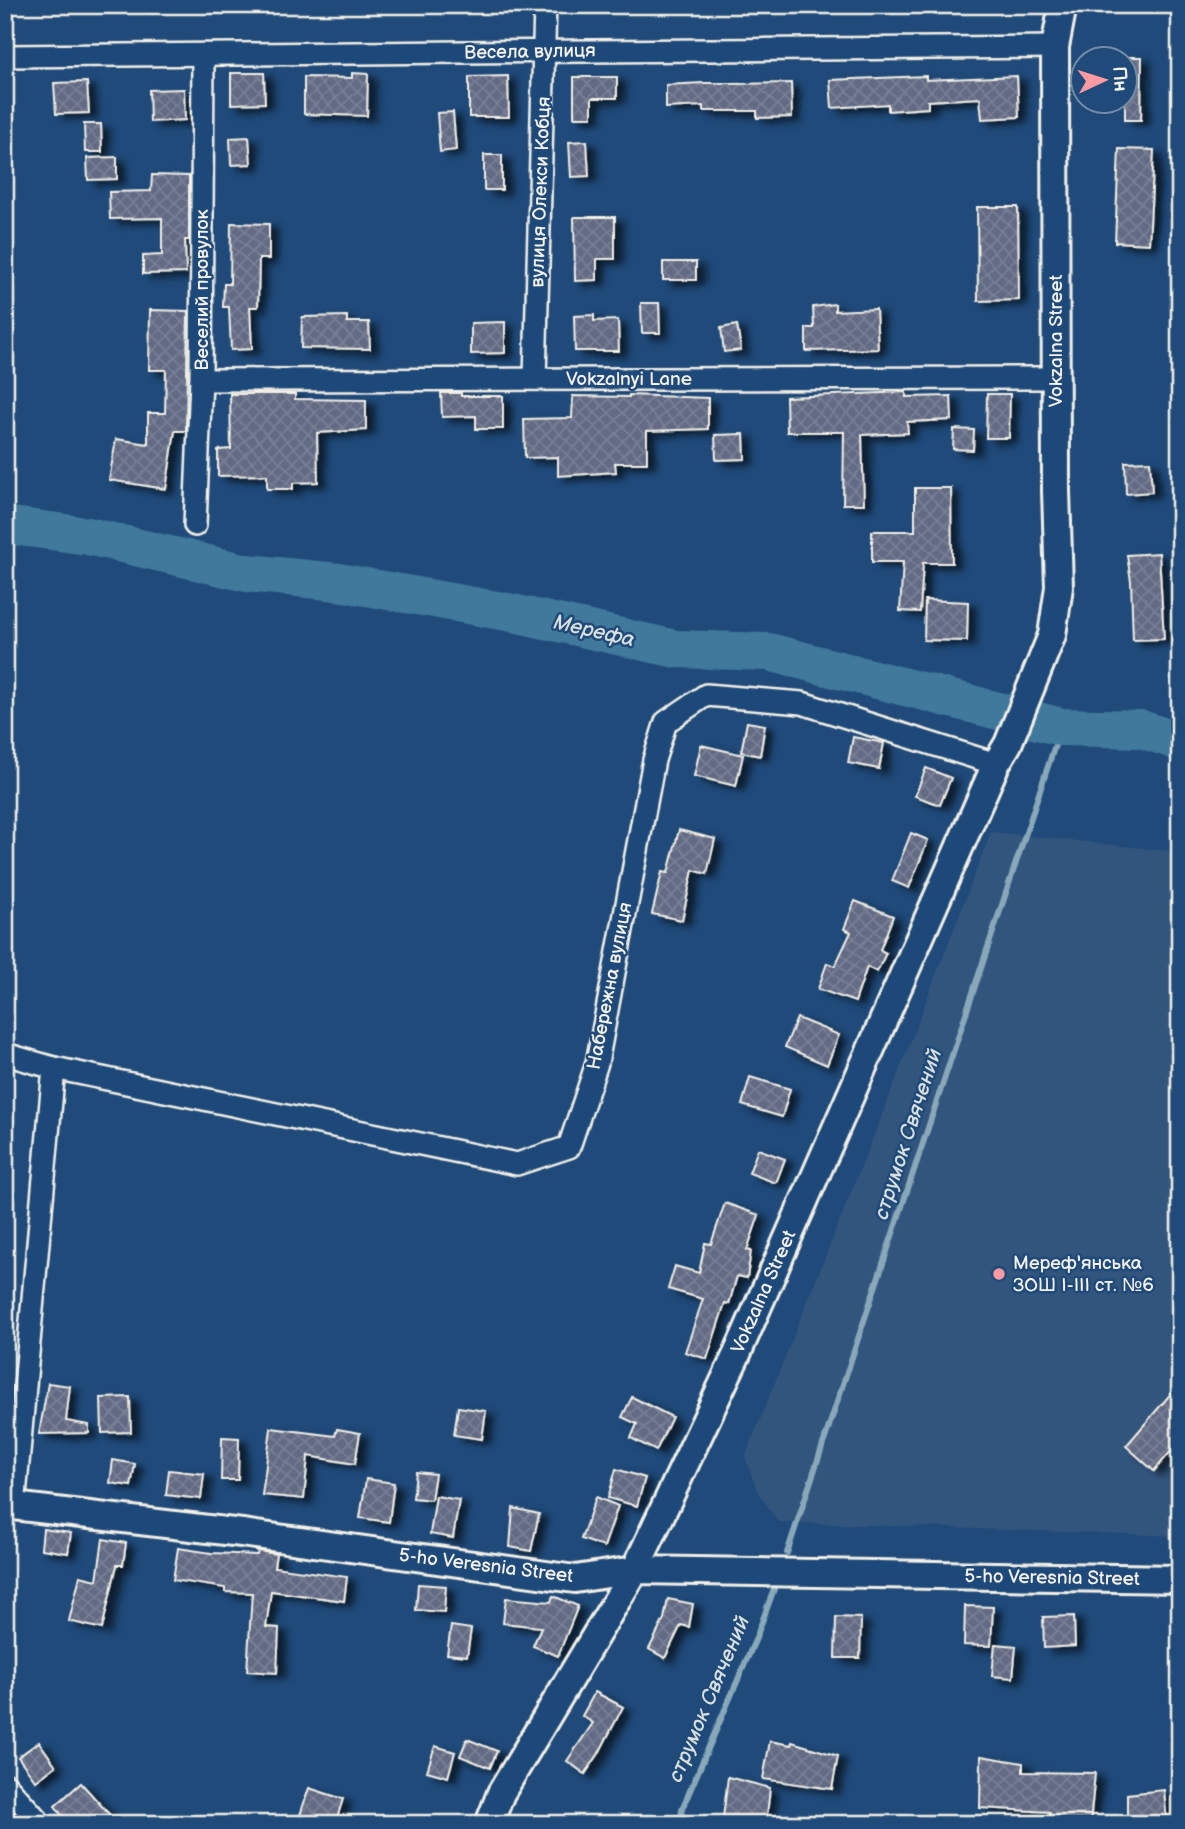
<svg xmlns="http://www.w3.org/2000/svg" width="1185" height="1829" font-family="'Balsamiq Sans',sans-serif">
  <style>
    .built { fill: #33547d }
    .lines { fill: none; stroke-linecap: round; stroke-linejoin: round }
    .stream { stroke: #89a9ba; stroke-width: 6 }
    .river { stroke: #41799c; stroke-width: 38 }
    .building { fill: url(#building-cross-hatch); stroke: #f4f1e8; stroke-width: 2; filter: url(#shadow) }
    .minor-casing { stroke: #f4f1e8; stroke-width: 26 }
    .tertiary-casing { stroke: #f4f1e8; stroke-width: 32 }
    .minor { stroke: #1f4a7a; stroke-width: 21 }
    .tertiary { stroke: #1f4a7a; stroke-width: 26 }
    .poi-dot { fill: #ff9aa2; stroke: #1f4a7a; stroke-width: 2.5 }
    .labels { text-anchor: middle; dominant-baseline: central; stroke-width: 5; stroke-linejoin: round; paint-order: stroke }
    .street-label { font-size: 19px; fill: #f4f1e8; stroke: #1f4a7a }
    .poi-label { font-size: 19px; fill: #f4f1e8; stroke: #1f4a7a; text-anchor: start }
    .water-label { font-size: 21px; font-style: italic; fill: #d9dfdd; stroke: #1f4a7a }
  </style>
  <defs>
    <pattern id="building-cross-hatch" width="8" height="8" patternUnits="userSpaceOnUse" patternTransform="scale(1.75)"><rect width="8" height="8" fill="#626a84"/><path d="M0 0l8 8M0 8l8-8" fill="none" stroke="#798095"/></pattern>
    <filter id="shadow"><feDropShadow dx="8" dy="4.5" stdDeviation="3.5" flood-color="#0009"/></filter>
  </defs>
  <rect width="100%" height="100%" fill="#1f4a7a"/>
  <filter id="ink" filterUnits="userSpaceOnUse"><feTurbulence type="fractalNoise" baseFrequency=".0143" numOctaves="2"/><feDisplacementMap in="SourceGraphic" scale="14" xChannelSelector="R" yChannelSelector="G"/><feConvolveMatrix kernelMatrix="1 2 1 2 8 2 1 2 1" color-interpolation-filters="sRGB"/></filter>
  <g filter="url(#ink)">
    <!-- built -->
    <path class="built" d="M991 832 1180 852V1536L778 1522 757 1491 745 1457 891 1092Z"/>
    <g class="lines">
      <!-- stream -->
      <g class="stream">
        <path d="M787 1553 1061 727"/>
        <path d="M681 1824 682 1809 756 1638 774 1589"/>
      </g>
      <!-- river -->
      <path class="river" d="M5 525 88 536 247 573 338 582 513 613 676 649 769 652 1061 727 1141 729 1180 742"/>
    </g>
    <!-- building -->
    <g class="building">
      <path d="M1125 57H1142L1141 120H1125Z"/>
      <path d="M231 73H264L265 103 231 104Z"/>
      <path d="M352 73 368 74 367 116 304 114V77L352 78Z"/>
      <path d="M508 76 509 117H469V77Z"/>
      <path d="M926 76V80L1017 76 1019 117 982 119 980 98 928 101V108L888 111V104L832 108 830 80Z"/>
      <path d="M574 77H617V98H592V117H574Z"/>
      <path d="M87 82 89 113 56 114 54 83Z"/>
      <path d="M703 83H732V84L791 83 792 117 757 118V111H703V106L666 108V85Z"/>
      <path d="M184 89 185 120 150 122 149 90Z"/>
      <path d="M453 112 456 150 440 152 437 113Z"/>
      <path d="M84 124H101L102 152H85Z"/>
      <path d="M249 137 251 164 231 165 230 138Z"/>
      <path d="M587 141 589 176 571 177 569 142Z"/>
      <path d="M1119 149 1154 150 1149 244 1115 242Z"/>
      <rect x="484" y="155" width="18" height="35"/>
      <path d="M117 157V179L88 180 87 158Z"/>
      <path d="M152 175 189 176V240H185L186 273 143 274V256L162 255V218L110 219 109 192 151 191Z"/>
      <path d="M977 207H1018L1019 300 978 301Z"/>
      <path d="M574 217H615V259H597V280L575 281Z"/>
      <path d="M231 223 269 224V259H259L258 307H250L252 349 231 350 229 307H223L224 284H230Z"/>
      <rect x="663" y="262" width="33" height="18"/>
      <path d="M641 303H659L660 333H642Z"/>
      <path d="M835 304V311L876 309 878 349 806 351V328H814L813 307Z"/>
      <path d="M150 310 188 311 186 431H175L166 489 109 480 116 439 148 444V413H165L166 370H149Z"/>
      <path d="M594 315V321L618 320 619 351H575L574 316Z"/>
      <path d="M347 316V322H369L370 349 301 348 302 317Z"/>
      <path d="M505 322V353L471 354V323Z"/>
      <path d="M737 325 741 350 724 352 721 328Z"/>
      <path d="M906 392V397L951 396 952 420 907 422 908 433 862 435 864 504H843L844 432H787L786 397Z"/>
      <path d="M441 393H461V396H503V429H476V416L442 417Z"/>
      <path d="M230 394H295V399L366 400V430L317 433 318 482 293 483V489H267V475L218 476V450L231 449Z"/>
      <path d="M987 394H1010L1009 438H986Z"/>
      <path d="M629 395 708 398V429L647 431V463H615L616 472 558 476V457L525 458 524 419 572 418 573 396 629 397Z"/>
      <path d="M954 429 974 430 973 450 953 449Z"/>
      <path d="M744 434 745 459 716 460 715 435Z"/>
      <path d="M1150 461 1152 492 1126 494 1125 462Z"/>
      <path d="M915 488H951L952 563H923L920 612 900 611 903 562H872V531H915Z"/>
      <path d="M1159 553 1164 639 1133 640 1131 581 1127 555Z"/>
      <path d="M925 600 968 602 967 641 924 640Z"/>
      <path d="M747 722 765 725 760 756 741 752Z"/>
      <path d="M853 737 884 743 879 769 848 763Z"/>
      <path d="M701 745 743 755 736 786 694 776Z"/>
      <path d="M926 768 951 778 940 805 915 796Z"/>
      <path d="M679 830 715 839 707 874 693 870 682 920 652 914 662 872 668 873Z"/>
      <path d="M911 833 928 840 909 888 892 881Z"/>
      <path d="M855 901 893 916 880 950 886 953 877 972 867 967 855 1002 818 989 827 963 835 966 851 932 844 929Z"/>
      <path d="M797 1018 839 1035 827 1065 785 1047Z"/>
      <path d="M750 1077 790 1089 782 1117 742 1105Z"/>
      <path d="M758 1149 785 1159 776 1183 749 1173Z"/>
      <path d="M725 1203 759 1215 747 1250 751 1251 747 1278 737 1276 729 1304 725 1303 707 1359 685 1352 703 1299 668 1289 675 1266 699 1273 705 1243 711 1244Z"/>
      <path d="M48 1383 70 1386 66 1421 89 1425V1433L39 1434Z"/>
      <path d="M1180 1383V1441L1154 1471 1126 1446Z"/>
      <path d="M130 1397 131 1432 102 1433 101 1398Z"/>
      <path d="M632 1397 672 1417 656 1451 631 1438 637 1424 622 1417Z"/>
      <path d="M458 1407 486 1411 482 1439 454 1435Z"/>
      <path d="M271 1428 335 1436 337 1429 360 1433 355 1464 308 1456 304 1499 262 1495Z"/>
      <path d="M222 1437 239 1438 238 1480H221Z"/>
      <path d="M113 1460 135 1464 131 1486 110 1483Z"/>
      <path d="M616 1469 645 1478 637 1506 608 1498Z"/>
      <path d="M169 1470 204 1474 201 1499 166 1495Z"/>
      <path d="M416 1472 435 1474 431 1500 413 1498Z"/>
      <path d="M366 1479 394 1483 389 1522 360 1518Z"/>
      <path d="M436 1496 459 1500 453 1538 430 1534Z"/>
      <path d="M596 1497 618 1506 604 1547 581 1539Z"/>
      <path d="M513 1508 539 1514 531 1551 510 1547Z"/>
      <path d="M43 1529 71 1533 68 1553 41 1549Z"/>
      <path d="M103 1539 126 1543 123 1565H117L102 1629 69 1621 80 1576 97 1580Z"/>
      <path d="M178 1548 211 1553 257 1555 258 1551 276 1554 274 1567 347 1577 344 1601 271 1591 266 1627 279 1628 277 1673 247 1671 252 1593 225 1592V1588L173 1580Z"/>
      <path d="M418 1584 446 1586 444 1612 416 1610Z"/>
      <path d="M553 1596 578 1606 558 1656 533 1646 541 1627 503 1623 506 1598 551 1602Z"/>
      <path d="M668 1599 693 1604 689 1627 681 1625 665 1658 649 1649 664 1619Z"/>
      <path d="M965 1606 993 1607 991 1646 964 1645Z"/>
      <path d="M1074 1616 1075 1646 1044 1648 1043 1617Z"/>
      <path d="M836 1617 861 1618 860 1658H835Z"/>
      <path d="M451 1626 471 1629 467 1656 447 1654Z"/>
      <path d="M995 1644 1016 1646 1013 1678 992 1676Z"/>
      <path d="M595 1692 623 1707 598 1755 585 1774 567 1761 593 1723 582 1716Z"/>
      <path d="M467 1739 497 1751 490 1768 460 1756Z"/>
      <path d="M770 1741 791 1745 792 1742 838 1756 832 1789 763 1779Z"/>
      <path d="M39 1742 56 1766 36 1781 18 1757Z"/>
      <path d="M435 1746 455 1752 448 1777 427 1771Z"/>
      <path d="M981 1756 1023 1763V1772L1095 1773 1090 1824H1050V1812L980 1808Z"/>
      <path d="M728 1777 770 1788 766 1824 723 1818Z"/>
      <path d="M81 1783 118 1824H68L55 1806Z"/>
      <path d="M309 1788 343 1799 335 1824H318L299 1818Z"/>
      <path d="M1164 1790 1167 1824H1127V1794Z"/>
      <path d="M5 1804 23 1824H5Z"/>
    </g>
    <g class="lines">
      <!-- minor casing -->
      <g class="minor-casing">
        <g id="minor">
          <path d="M5 56 1055 47"/>
          <path d="M535 379 545 5"/>
          <path d="M201 380 1056 378"/>
          <path d="M195 525 201 380 203 55"/>
          <path d="M5 1054 54 1068 517 1164 569 1147 597 1063 654 760 666 722 706 695 802 703 996 764"/>
          <path d="M14 1507 54 1068"/>
          <path d="M5 1784 41 1824"/>
        </g>
      </g>
      <!-- tertiary casing -->
      <g class="tertiary-casing">
        <g id="tertiary">
          <path d="M5 1505 242 1533 575 1579 635 1570 1180 1579"/>
          <path d="M489 1824 501 1793 635 1570 737 1354 996 764 1008 744 1052 635 1059 587 1056 491 1055 47 1063 5"/>
        </g>
      </g>
      <!-- minor -->
      <use href="#minor" class="minor"/>
      <!-- tertiary -->
      <use href="#tertiary" class="tertiary"/>
    </g>
  </g>
  <!-- markers -->
  <circle class="poi-dot" cx="999" cy="1274" r="7"/>
  <g class="labels">
    <!-- street labels -->
    <g class="street-label">
      <text transform="translate(530 52) rotate(-1)">Весела вулиця</text>
      <text transform="translate(541 192) rotate(-88)">вулиця Олекси Кобця</text>
      <text transform="translate(202 290) rotate(-90)">Веселий провулок</text>
      <text transform="translate(1056 341) rotate(-90)">Vokzalna Street</text>
      <text x="629" y="379">Vokzalnyi Lane</text>
      <text transform="translate(610 986) rotate(-79)">Набережна вулиця</text>
      <text transform="translate(764 1292) rotate(-66)">Vokzalna Street</text>
      <text transform="translate(486 1566) rotate(7)">5-ho Veresnia Street</text>
      <text transform="translate(1052 1578) rotate(1)">5-ho Veresnia Street</text>
    </g>
    <!-- poi labels -->
    <g class="poi-label">
      <text x="1013" y="1263">Мереф'янська<tspan x="1013" dy="22">ЗОШ І-ІІІ ст. №6</tspan></text>
    </g>
    <!-- water labels -->
    <g class="water-label">
      <text transform="translate(594 631) rotate(13)">Мерефа</text>
      <text transform="translate(908 1134) rotate(-72)">струмок Свячений</text>
      <text transform="translate(709 1699) rotate(-67)">струмок Свячений</text>
    </g>
  </g>
  <!-- margin -->
  <rect width="1185" height="1829" fill="none" stroke="#1f4a7a" stroke-width="28"/>
  <rect x="14" y="14" width="1157" height="1801" fill="none" stroke="#f4f1e8" stroke-width="2.5" filter="url(#ink)"/>
  <!-- north arrow -->
  <g transform="translate(1104 80) rotate(86)"><circle r="33" fill="#1f4a7a" stroke="#748da6" stroke-width="2"/>
  <path d="M0-5L12 26L0 18L-12 26Z" fill="#ff9aa2"/>
  <text y="-10" font-size="19" font-weight="bold" text-anchor="middle" fill="#f4f1e8">Пн</text>
  </g>
</svg>
